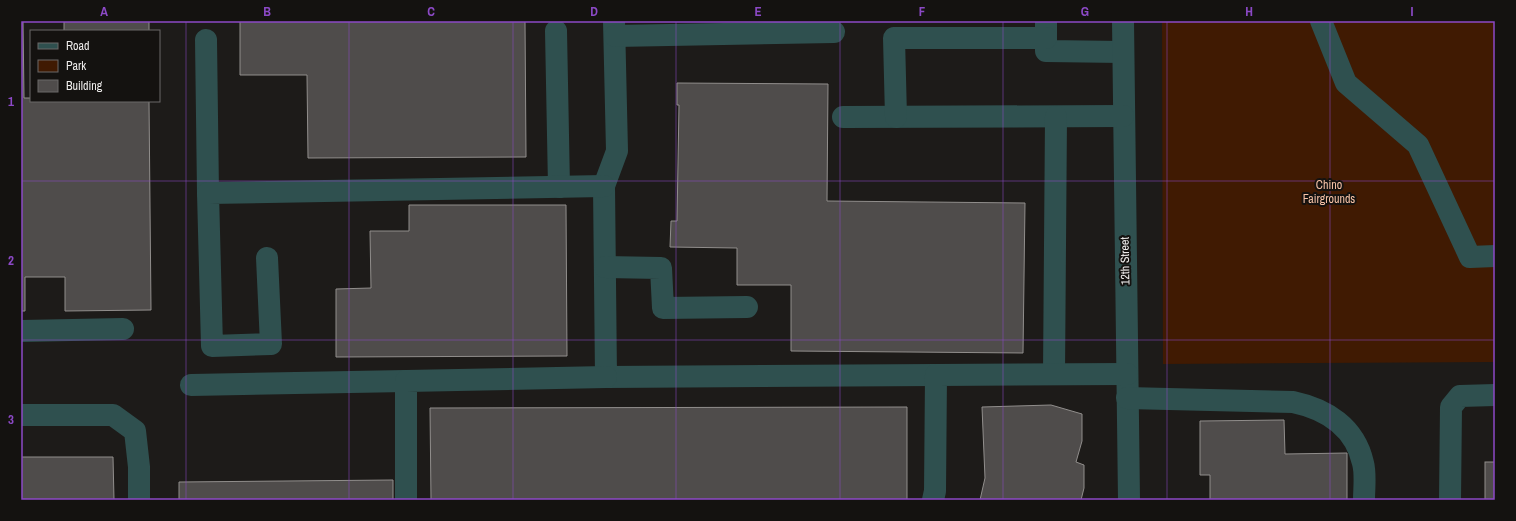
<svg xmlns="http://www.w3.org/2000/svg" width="1516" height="521" font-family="'Archivo Narrow',sans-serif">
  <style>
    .green { fill: #401a02 }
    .building { fill: #4f4c4b; stroke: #918e8c }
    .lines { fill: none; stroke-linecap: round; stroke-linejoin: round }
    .minor { stroke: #2f504f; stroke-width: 22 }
    .grid { fill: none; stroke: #8c49c6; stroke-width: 1; stroke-opacity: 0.55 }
    .labels { text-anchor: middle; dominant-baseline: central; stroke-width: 4; stroke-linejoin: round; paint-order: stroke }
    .park-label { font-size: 12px; fill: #f6c2a6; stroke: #141210 }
    .street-label { font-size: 12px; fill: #eeeceb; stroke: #141210 }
    .neatline { fill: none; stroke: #8c49c6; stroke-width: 1.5 }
    .grid-label { font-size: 13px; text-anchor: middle; font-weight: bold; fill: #8c49c6 }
  </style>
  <rect width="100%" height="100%" fill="#1d1b19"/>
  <!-- green -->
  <path class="green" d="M1162 21H1495V362L1163 364Z"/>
  <!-- building -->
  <g class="building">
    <path d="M21 21H23L24 98H31V101H149L151 310 65 311V277H25V311H21Z"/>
    <rect x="64" y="21" width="85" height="10"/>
    <path d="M240 21H525L526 157 308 158 307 75H240Z"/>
    <path d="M677 83 828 84 827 201 1025 203 1023 353 791 351V285H737V248L670 247 671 221H677L679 105H677Z"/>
    <path d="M409 205H566L567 356 336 357V289L371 288 370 231H409Z"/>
    <path d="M1051 405 1082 414V441L1076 462 1084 465V488L1081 500H980L985 478 982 407Z"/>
    <path d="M907 407V500H431L430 408Z"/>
    <path d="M1284 420 1285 454 1347 453V500H1210V475H1200V421Z"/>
    <path d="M21 457H113L114 500H21Z"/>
    <rect x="1485" y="462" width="10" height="38"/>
    <path d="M393 480V500H179V482Z"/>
  </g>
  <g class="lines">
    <!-- minor -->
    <g class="minor">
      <path d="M614 21 617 151 604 186 606 377 936 375"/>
      <path d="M1046 21V51L1123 52"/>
      <path d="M1123 21 1129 500"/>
      <path d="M1321 21 1346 83 1418 145 1470 257 1495 256"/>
      <path d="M556 31 559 187"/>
      <path d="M615 36 834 32"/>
      <path d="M206 40 208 193"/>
      <path d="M843 117 1123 116"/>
      <path d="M896 117 894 38H1046"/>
      <path d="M267 258 271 344 212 346 208 193 604 186"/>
      <path d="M605 267 661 268 663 308 747 307"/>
      <path d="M21 331 123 329"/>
      <path d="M1054 374 1056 117"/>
      <path d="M191 385 406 381"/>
      <path d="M1127 398 1293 402C1326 409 1355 427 1363 463 1366 474 1364 489 1364 500"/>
      <path d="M21 415H113L135 431 139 467V500"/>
      <path d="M406 500V381L606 377"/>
      <path d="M933 500 935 491 936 375 1127 374"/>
      <path d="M1450 500 1451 407 1460 396 1495 395"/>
    </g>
  </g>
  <!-- grid -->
  <path class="grid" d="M186 21V500M349 21V500M513 21V500M676 21V500M840 21V500M1003 21V500M1167 21V500M1330 21V500M21 181H1495M21 340H1495"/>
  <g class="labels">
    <!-- park labels -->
    <g class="park-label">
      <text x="1329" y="185">Chino<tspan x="1329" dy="14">Fairgrounds</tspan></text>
    </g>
    <!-- street labels -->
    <g class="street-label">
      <text transform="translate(1125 261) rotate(-91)">12th Street</text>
    </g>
  </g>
  <!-- border -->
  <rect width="1516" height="521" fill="none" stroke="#141210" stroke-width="44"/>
  <!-- legend -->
  <rect x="30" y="30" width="130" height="72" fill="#141210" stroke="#6b6968"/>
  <rect x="38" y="43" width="20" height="6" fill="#2f504f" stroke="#6b6968"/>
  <text x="66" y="50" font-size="12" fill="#eeeceb">Road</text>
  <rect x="38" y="60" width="20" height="12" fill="#401a02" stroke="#6b6968"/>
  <text x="66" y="70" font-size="12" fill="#eeeceb">Park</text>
  <rect x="38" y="80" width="20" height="12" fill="#4f4c4b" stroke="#6b6968"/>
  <text x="66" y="90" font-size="12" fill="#eeeceb">Building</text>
  <rect x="22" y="22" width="1472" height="477" class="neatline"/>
  <g class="grid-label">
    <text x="104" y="16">A</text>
    <text x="267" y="16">B</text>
    <text x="431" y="16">C</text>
    <text x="594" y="16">D</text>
    <text x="758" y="16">E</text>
    <text x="922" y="16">F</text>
    <text x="1085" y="16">G</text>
    <text x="1249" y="16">H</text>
    <text x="1412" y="16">I</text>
    <text x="11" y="106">1</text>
    <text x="11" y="265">2</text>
    <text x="11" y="424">3</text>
  </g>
</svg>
